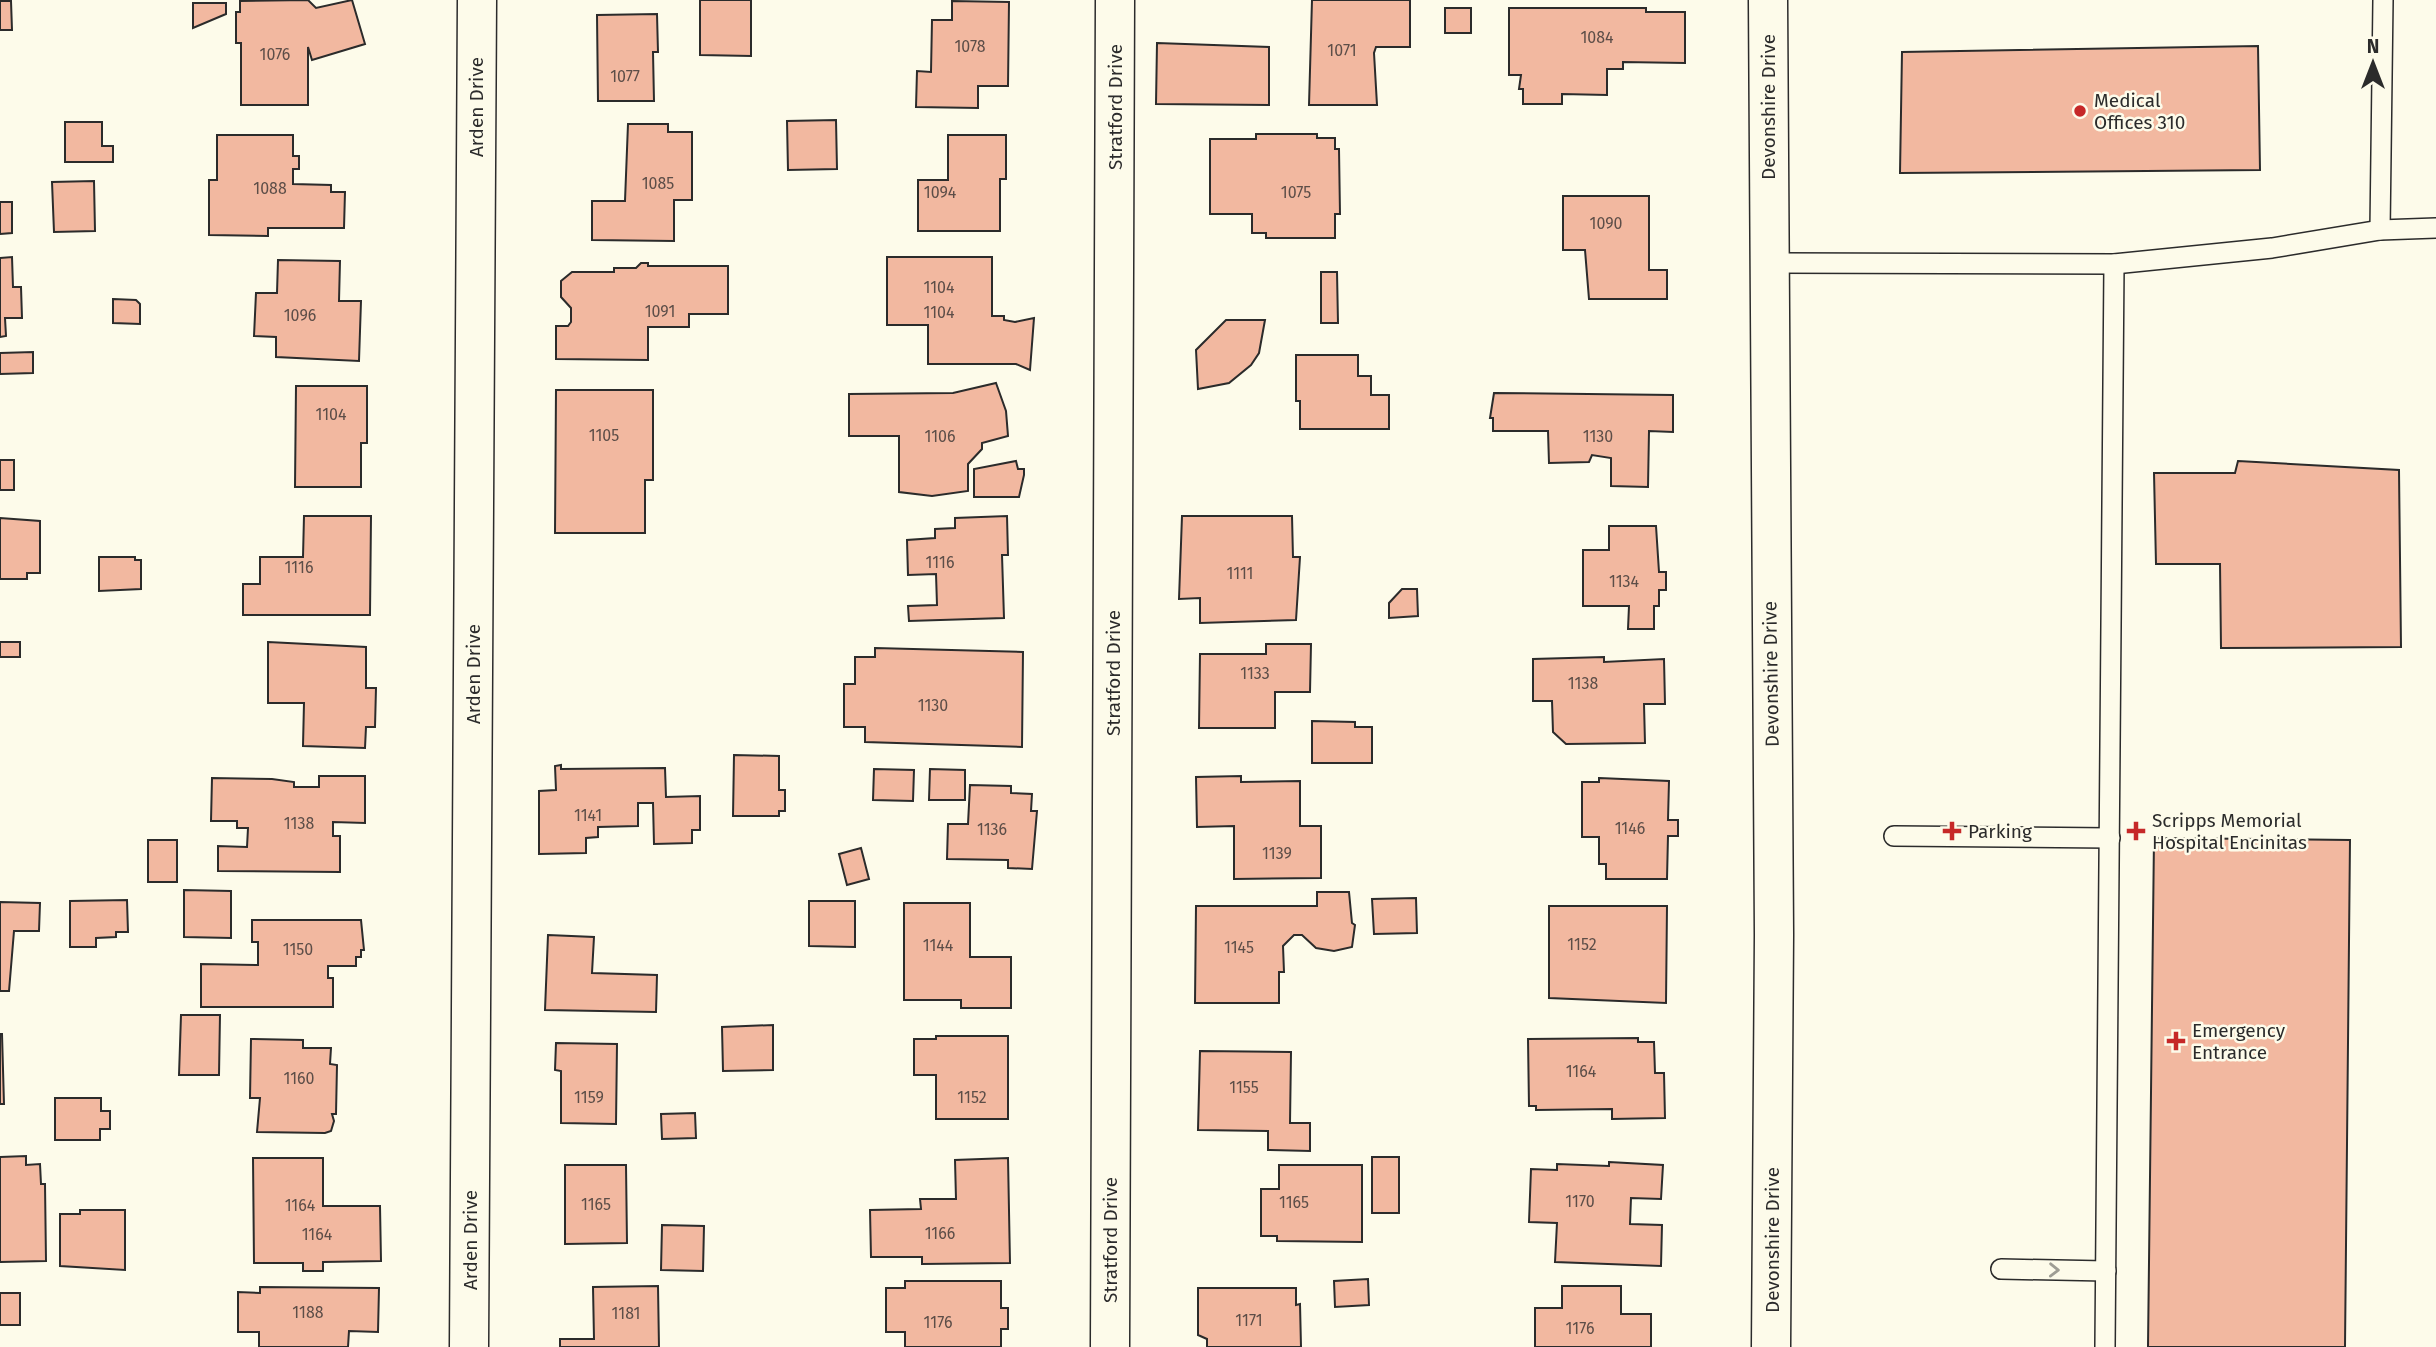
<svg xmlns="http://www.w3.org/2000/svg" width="2436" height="1347" font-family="'Fira Sans',sans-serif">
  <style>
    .building { fill: #f2b8a0; stroke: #2b2b2b; stroke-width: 2 }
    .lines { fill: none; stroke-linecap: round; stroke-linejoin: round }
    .service-casing { stroke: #2b2b2b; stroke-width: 22 }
    .minor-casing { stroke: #2b2b2b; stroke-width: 41 }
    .tertiary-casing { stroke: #2b2b2b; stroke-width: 41 }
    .service { stroke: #fdfbea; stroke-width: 19 }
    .minor { stroke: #fdfbea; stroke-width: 38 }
    .tertiary { stroke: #fdfbea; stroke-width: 38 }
    .oneway { stroke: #9e9d94 }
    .poi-dot { fill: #c62828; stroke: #fdfbea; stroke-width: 2.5 }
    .labels { text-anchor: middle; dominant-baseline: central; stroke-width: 5; stroke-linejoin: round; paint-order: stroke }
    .number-label { font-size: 16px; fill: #5d4e48 }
    .poi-label { font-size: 19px; fill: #2b2b2b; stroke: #fdfbea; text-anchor: start }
    .street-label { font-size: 19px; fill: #2b2b2b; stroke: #fdfbea }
  </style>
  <rect width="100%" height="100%" fill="#fdfbea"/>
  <!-- building -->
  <g class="building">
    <path d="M308 0 316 8 352 0 365 44 312 60 308 47V105H241V43H236V12H240V1Z"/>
    <path d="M700 0H751V56L700 55Z"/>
    <path d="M1312 0H1410V47H1376L1374 53 1377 105H1309Z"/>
    <path d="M0 1H11L12 30H0Z"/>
    <path d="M952 1 1009 2 1008 86H978V108L916 107 917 71 931 72 932 20H952Z"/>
    <path d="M193 3H226V14L193 28Z"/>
    <rect x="1445" y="8" width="26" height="25"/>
    <path d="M1509 8H1646V12H1685V63L1623 62V69H1607V95L1562 94V104H1523V89H1519L1521 75H1509Z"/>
    <path d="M657 14 658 52H653L654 101H598L597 15Z"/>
    <path d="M1157 43 1269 47V105L1156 104Z"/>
    <path d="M2258 46 2260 170 1900 173 1902 52Z"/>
    <path d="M836 120 837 169 788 170 787 121Z"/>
    <path d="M65 122H102V146H113V162H65Z"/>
    <path d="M628 124H668V132H692V200H674V241L592 240V201H625Z"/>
    <path d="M1256 134H1317V138H1335V149H1339L1340 214H1335V238H1266V233H1252V214H1210V139H1256Z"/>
    <path d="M217 135H293V156H299V169H293V184L331 185V192H345L344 228H268V236L209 235V180H217Z"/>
    <path d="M948 135H1006V179H1000V231H918V180H948Z"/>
    <path d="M94 181 95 231 54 232 52 182Z"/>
    <path d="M1563 196H1649V270H1667V299H1589L1585 250H1563Z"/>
    <path d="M0 202H12V233L0 234Z"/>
    <path d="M12 257 13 287H21L22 318H5L6 336 0 337V258Z"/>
    <path d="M887 257H992V316H1004V320L1015 322 1034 318 1030 370 1016 364H928V325H887Z"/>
    <path d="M278 260 340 261 339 301H361L359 361 276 357V337L254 336 256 293H277Z"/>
    <path d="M641 263H648V266H728V314H689V327H648V360L556 359V326H568L571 322V308L561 297V281L572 272H614V268H636Z"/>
    <path d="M1321 272H1337L1338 323H1321Z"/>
    <path d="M113 299 136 300 140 304V324L113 323Z"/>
    <path d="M1226 320H1265L1259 353 1251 365 1229 383 1198 389 1196 350Z"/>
    <path d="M33 352V373L0 374V353Z"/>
    <path d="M1296 355H1358V376H1371V395H1389V429H1300V401H1296Z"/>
    <path d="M996 383 1006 411 1008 436 982 443V449L968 464V491L932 496 899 492V436H849V394L953 393Z"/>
    <path d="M296 386H367V443H361V487H295Z"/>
    <path d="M556 390H653V480H645V533H555Z"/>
    <path d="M1494 393 1673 395V432L1649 431 1648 487 1611 486V458L1592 455 1589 462 1549 463 1548 431H1493V418H1490Z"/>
    <rect x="0" y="460" width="14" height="30"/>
    <path d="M1016 461 1018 469H1024V475L1019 497H974V469Z"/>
    <path d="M2238 461 2399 470 2401 647 2221 648 2220 564H2156L2154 473H2235Z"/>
    <path d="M304 516H371L370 615H243V584H260V557H303Z"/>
    <path d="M1007 516 1008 555H1002L1004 618 909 621 908 606 937 605 936 574 908 575 907 540 935 538V529L955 528V518Z"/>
    <path d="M1182 516H1292L1293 557H1300L1296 620 1200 623V598L1179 599Z"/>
    <path d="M0 518 40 521V573H27V579H0Z"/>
    <path d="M1609 526H1656L1659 572H1666V590H1659V606H1654V629H1628L1629 606H1583V550H1609Z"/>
    <path d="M99 557H135V560H141V589L99 591Z"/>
    <path d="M1402 589H1417L1418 616 1389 618V603Z"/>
    <rect x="0" y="642" width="20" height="15"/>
    <path d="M268 642 366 647V688H376L375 727H366L365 748 303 746 304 703H268Z"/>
    <path d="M1266 644H1311L1310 692H1275V728H1199L1200 654H1266Z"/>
    <path d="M875 648 1023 652 1022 747 865 742V727H844V684H855V657H875Z"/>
    <path d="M1604 657V662L1664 659 1665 704H1644L1645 743 1566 744 1553 732 1552 701H1533V659Z"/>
    <path d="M1312 721 1355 722V727H1372V763H1312Z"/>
    <path d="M734 755 779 756V790H785V811H779V816H733Z"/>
    <path d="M561 765V769L665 768 666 797 700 796V830H692V843L654 844 653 803H638V826L598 827V837L586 838V853L539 854V791L556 790 555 766Z"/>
    <path d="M874 769 914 770 913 801 873 800Z"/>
    <path d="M930 769 965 770V800H929Z"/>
    <path d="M319 776H365V823L333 822V836H340V872L218 871V846L247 847 248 828H237V821H211L212 778 272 779 294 782V787H319Z"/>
    <path d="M1241 776V782L1300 781V826H1321V878L1234 879V826L1197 827 1196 777Z"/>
    <path d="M1599 778 1669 781 1668 820H1678V836H1668L1667 879H1606V864H1599V837H1582V782H1599Z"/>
    <path d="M970 785 1011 786V793L1032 794 1031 811H1037L1032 869 1008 868V860L947 859 948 824H968Z"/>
    <path d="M2154 838 2350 840 2345 1347H2148Z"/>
    <rect x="148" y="840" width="29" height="42"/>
    <path d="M861 848 869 879 847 885 839 854Z"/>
    <path d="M184 890 231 891V938L184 937Z"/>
    <path d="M1317 892H1349L1352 923 1355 925 1352 947 1334 951 1316 948 1302 935H1294L1283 946 1284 972H1279V1003H1195L1196 906H1317Z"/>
    <path d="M1416 898 1417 933 1374 934 1372 899Z"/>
    <path d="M127 900 128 932H116V937L96 938V947H70V901Z"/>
    <path d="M809 901H855V947L809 946Z"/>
    <path d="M0 902 40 903 39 931H14L9 991H0Z"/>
    <path d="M904 903H970V957H1011V1008H961V1000H904Z"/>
    <path d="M1549 906H1667L1666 1003 1549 998Z"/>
    <path d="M252 920H361L364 950H361V957H356V966H328V978H333V1007H201V964L258 965V942H252Z"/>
    <path d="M548 935 594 937 592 973 657 975 656 1012 545 1010Z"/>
    <path d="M181 1015H220L219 1075H179Z"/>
    <path d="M773 1025V1070L723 1071 722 1027Z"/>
    <path d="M0 1034H2L4 1104H0Z"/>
    <path d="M936 1036H1008V1119H936V1075H914V1039H936Z"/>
    <path d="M1638 1038V1042H1654L1655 1073H1664L1665 1118 1612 1119V1109L1536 1110V1106H1529L1528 1039Z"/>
    <path d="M251 1039 303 1040V1048H331L330 1064 337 1065 336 1114H332L334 1121 331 1131 325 1133 257 1132 260 1098H250Z"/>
    <path d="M556 1043 617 1044 616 1124 561 1123V1071L555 1070Z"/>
    <path d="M1200 1051 1291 1052 1290 1123H1310V1151L1268 1150V1131L1198 1130Z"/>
    <path d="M55 1098H101V1111H110V1129H100V1140H55Z"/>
    <path d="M695 1113 696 1138 662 1139 661 1114Z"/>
    <path d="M26 1156V1165L40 1164 41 1184H45L46 1261 0 1262V1157Z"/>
    <rect x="1372" y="1157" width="27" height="56"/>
    <path d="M253 1158H323V1206H380L381 1261 323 1262V1271H303V1263H254Z"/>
    <path d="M1008 1158 1010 1263 922 1264V1257H871L870 1210 921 1209 920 1199H956L955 1160Z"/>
    <path d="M1609 1162 1663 1165 1661 1199 1631 1198 1630 1224 1662 1225 1661 1266 1555 1262 1557 1223 1529 1222 1531 1169 1557 1170V1164L1609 1166Z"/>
    <path d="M565 1165H626L627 1243 565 1244Z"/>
    <path d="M1279 1165H1362V1242L1277 1241V1236H1261V1189H1279Z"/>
    <path d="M80 1210H125V1270L60 1266V1214H80Z"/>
    <path d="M662 1225 704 1226 703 1271 661 1270Z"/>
    <path d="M1368 1279 1369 1305 1335 1307 1334 1281Z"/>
    <path d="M905 1281H1001V1308H1008V1329H1001V1347H905V1332H886V1288H905Z"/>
    <path d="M658 1286 659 1347H560V1339H594L593 1287Z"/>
    <path d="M1562 1286H1621V1314H1651V1347H1535V1308H1562Z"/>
    <path d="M260 1287 379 1288 378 1332 349 1331 348 1347H259V1332H238V1292L260 1293Z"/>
    <path d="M1198 1288H1296V1305L1300 1304 1301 1347H1207V1339L1198 1335Z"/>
    <rect x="0" y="1293" width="20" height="32"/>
  </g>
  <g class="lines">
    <!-- service casing -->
    <g class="service-casing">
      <g id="service">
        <path d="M2380 230 2383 0"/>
        <path d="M1768 263 2114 264 2272 248 2380 230 2436 228"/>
        <path d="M1894 836 2110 838"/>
        <path d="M2001 1269 2106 1271"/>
        <path d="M2105 1347 2114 264"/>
      </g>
    </g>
    <!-- minor casing -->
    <g class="minor-casing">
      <g id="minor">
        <path d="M469 1347 477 0"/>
        <path d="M1110 1347 1115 0"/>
      </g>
    </g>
    <!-- tertiary casing -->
    <g class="tertiary-casing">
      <path id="tertiary" d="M1768 0 1774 935 1771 1347"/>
    </g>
    <!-- service -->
    <use href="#service" class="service"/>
    <!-- minor -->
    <use href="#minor" class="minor"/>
    <!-- tertiary -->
    <use href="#tertiary" class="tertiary"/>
  </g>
  <!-- one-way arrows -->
  <defs><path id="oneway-chevron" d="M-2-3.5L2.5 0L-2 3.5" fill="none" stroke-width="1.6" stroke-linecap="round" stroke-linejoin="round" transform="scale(1.75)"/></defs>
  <use class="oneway" href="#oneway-chevron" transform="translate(2054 1270) rotate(1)"/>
  <!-- markers -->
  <g class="poi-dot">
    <circle cx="2080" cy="111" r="7"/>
    <path d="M1948.5 820.5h7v7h7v7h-7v7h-7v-7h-7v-7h7z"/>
    <path d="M2132.5 820.5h7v7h7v7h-7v7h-7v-7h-7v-7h7z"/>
    <path d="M2172.5 1030.5h7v7h7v7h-7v7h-7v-7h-7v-7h7z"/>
  </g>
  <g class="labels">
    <!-- number labels -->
    <g class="number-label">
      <text x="1597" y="37">1084</text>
      <text x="970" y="46">1078</text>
      <text x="1342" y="50">1071</text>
      <text x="275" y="54">1076</text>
      <text x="625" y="76">1077</text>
      <text x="658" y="183">1085</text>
      <text x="270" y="188">1088</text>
      <text x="940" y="192">1094</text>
      <text x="1296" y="192">1075</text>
      <text x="1606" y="223">1090</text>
      <text x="939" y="287">1104</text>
      <text x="660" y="311">1091</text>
      <text x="939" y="312">1104</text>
      <text x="300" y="315">1096</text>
      <text x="331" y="414">1104</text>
      <text x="604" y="435">1105</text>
      <text x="940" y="436">1106</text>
      <text x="1598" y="436">1130</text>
      <text x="940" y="562">1116</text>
      <text x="299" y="567">1116</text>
      <text x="1240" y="573">1111</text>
      <text x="1624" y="581">1134</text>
      <text x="1255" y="673">1133</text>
      <text x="1583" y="683">1138</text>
      <text x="933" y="705">1130</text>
      <text x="588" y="815">1141</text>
      <text x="299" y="823">1138</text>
      <text x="1630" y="828">1146</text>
      <text x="992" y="829">1136</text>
      <text x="1277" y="853">1139</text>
      <text x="1582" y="944">1152</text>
      <text x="938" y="945">1144</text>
      <text x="1239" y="947">1145</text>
      <text x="298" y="949">1150</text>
      <text x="1581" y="1071">1164</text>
      <text x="299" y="1078">1160</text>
      <text x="1244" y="1087">1155</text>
      <text x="589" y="1097">1159</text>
      <text x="972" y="1097">1152</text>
      <text x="1580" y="1201">1170</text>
      <text x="1294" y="1202">1165</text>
      <text x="596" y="1204">1165</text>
      <text x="300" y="1205">1164</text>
      <text x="940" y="1233">1166</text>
      <text x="317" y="1234">1164</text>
      <text x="308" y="1312">1188</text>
      <text x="626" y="1313">1181</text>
      <text x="1249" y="1320">1171</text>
      <text x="938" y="1322">1176</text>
      <text x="1580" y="1328">1176</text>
    </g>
    <!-- poi labels -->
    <g class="poi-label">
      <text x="2094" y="100">Medical<tspan x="2094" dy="22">Offices 310</tspan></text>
      <text x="2152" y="820">Scripps Memorial<tspan x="2152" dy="22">Hospital Encinitas</tspan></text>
      <text x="1968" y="831">Parking</text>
      <text x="2192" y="1030">Emergency<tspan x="2192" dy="22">Entrance</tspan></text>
    </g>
    <!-- street labels -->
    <g class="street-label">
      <text transform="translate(476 107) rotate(-90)">Arden Drive</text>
      <text transform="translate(1115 107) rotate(-90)">Stratford Drive</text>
      <text transform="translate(1768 107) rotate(-90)">Devonshire Drive</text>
      <text transform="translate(1113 673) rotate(-90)">Stratford Drive</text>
      <text transform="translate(473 674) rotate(-90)">Arden Drive</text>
      <text transform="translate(1771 674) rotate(-91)">Devonshire Drive</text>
      <text transform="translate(470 1240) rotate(-90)">Arden Drive</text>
      <text transform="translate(1110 1240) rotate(-90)">Stratford Drive</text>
      <text transform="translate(1772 1240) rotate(-90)">Devonshire Drive</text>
    </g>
  </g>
  <!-- north arrow -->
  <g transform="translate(2373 63)" stroke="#fdfbea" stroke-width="5" paint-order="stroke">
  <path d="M0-5L12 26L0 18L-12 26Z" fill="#2b2b2b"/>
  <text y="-10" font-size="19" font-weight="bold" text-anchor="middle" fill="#2b2b2b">N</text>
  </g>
</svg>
